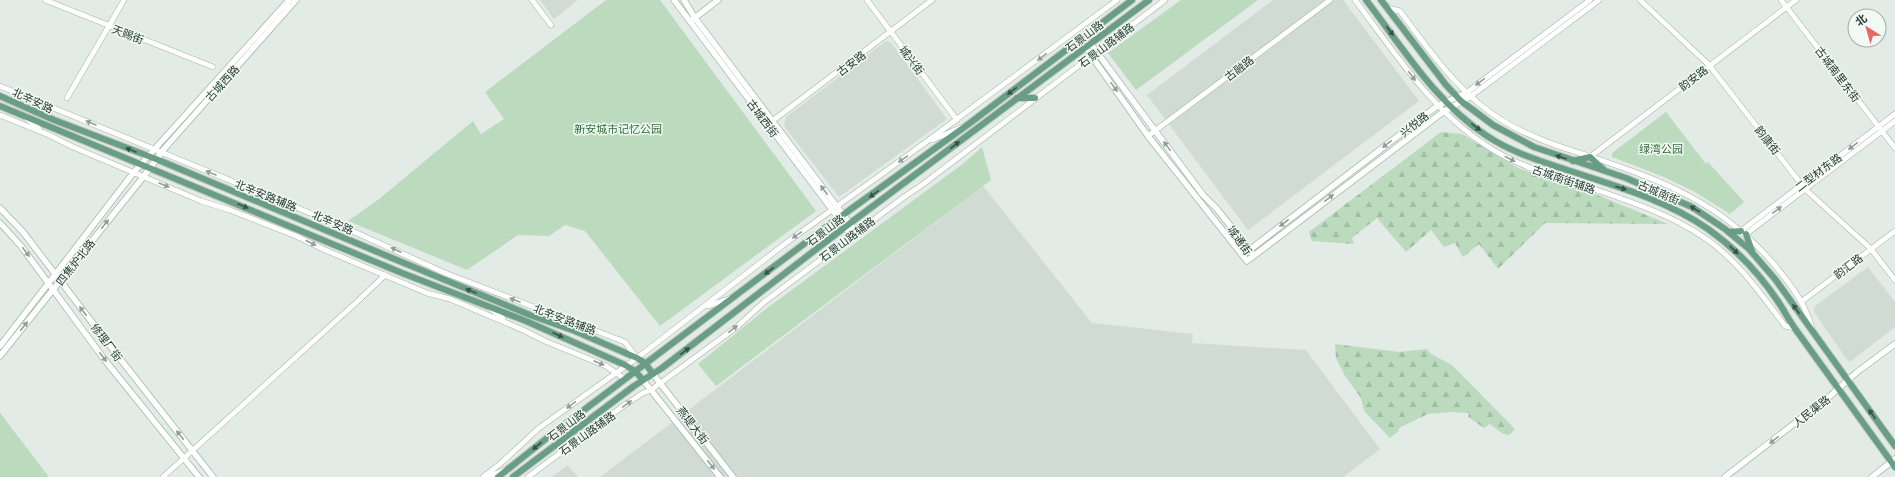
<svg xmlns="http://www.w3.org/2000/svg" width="1895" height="477" font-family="Barlow,'Noto Sans SC',sans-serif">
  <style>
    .built { fill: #d0dbd4 }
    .forest { fill: url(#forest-firs) }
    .park { fill: #bcdbbe }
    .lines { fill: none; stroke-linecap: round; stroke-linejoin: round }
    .tertiary-casing { stroke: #a5b3ab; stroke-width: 6 }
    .secondary-casing { stroke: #a1b6ab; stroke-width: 7 }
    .primary-casing { stroke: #c1c8c5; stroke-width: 8 }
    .tertiary { stroke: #fff; stroke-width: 5 }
    .secondary { stroke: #fff; stroke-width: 5.5 }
    .primary { stroke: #699e85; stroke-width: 6 }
    .oneway { fill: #345445 }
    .oneway2 { fill: #919d98 }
    .labels { text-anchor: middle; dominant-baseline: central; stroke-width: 3; stroke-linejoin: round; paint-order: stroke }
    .street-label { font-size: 11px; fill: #233b30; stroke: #f2f8f4 }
    .park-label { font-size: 11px; fill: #306f3b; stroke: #f2f8f4 }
  </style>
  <defs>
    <pattern id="forest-firs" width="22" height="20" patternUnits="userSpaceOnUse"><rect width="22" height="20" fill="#bcdbbe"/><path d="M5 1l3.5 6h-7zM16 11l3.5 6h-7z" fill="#a1bda4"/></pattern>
  </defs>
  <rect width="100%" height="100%" fill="#e2ebe5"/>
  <!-- built -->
  <g class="built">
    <path d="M540 0H578L554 19Z"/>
    <path d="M1273 0H1343L1419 101 1248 230 1147 95Z"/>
    <path d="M886 41 891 43 947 119 839 197 784 126 786 117Z"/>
    <path d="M983 186 1092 323 1193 334 1192 343 1306 350 1380 449 1343 477H600Z"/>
    <path d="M1868 267 1895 302V327L1851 361H1848L1814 312V307Z"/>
    <path d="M567 465 578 477H552Z"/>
  </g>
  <!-- forest -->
  <g class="forest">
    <path d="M1441 132 1462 134 1518 168 1595 194 1668 224 1545 223 1498 269 1479 244 1463 257 1455 243 1444 247 1431 230 1406 252 1377 218 1352 238 1354 244 1312 241 1309 232Z"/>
    <path d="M1335 344 1399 352 1427 349 1431 354 1452 365 1515 429 1509 435 1503 434 1490 424 1484 428 1468 417 1469 413 1450 412 1428 414 1401 427 1398 429 1399 431 1390 438 1364 411 1361 398 1345 376 1336 358Z"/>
  </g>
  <!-- park -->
  <g class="park">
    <path d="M606 0H660L816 211 660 326 585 231 565 225 549 236 518 235 467 270 348 221 379 199 473 121 481 134 504 119 485 92Z"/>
    <path d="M1181 0H1258L1136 90 1108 53Z"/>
    <path d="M1666 112 1706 164 1708 162 1744 202 1730 214 1695 192 1664 177 1612 157V153Z"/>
    <path d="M982 147 991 180 716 386 698 364 766 309 964 163Z"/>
    <path d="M0 413 49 477H0Z"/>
  </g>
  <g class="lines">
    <!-- tertiary casing -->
    <g class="tertiary-casing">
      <g id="tertiary">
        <path d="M45 0 213 67"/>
        <path d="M532 0 551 25"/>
        <path d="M867 0 957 120"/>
        <path d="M1355 0C1396 54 1432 112 1490 148 1522 168 1559 178 1594 189 1631 202 1669 214 1702 236 1736 258 1761 294 1785 326L1795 328"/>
        <path d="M1640 0 1709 65 1805 189 1871 249 1895 280"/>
        <path d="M1781 0 1895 148"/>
        <path d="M1387 8 1400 11C1430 51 1460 96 1505 122 1532 138 1560 147 1589 156 1663 181 1720 202 1772 262 1789 282 1806 304 1812 329"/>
        <path d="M0 86 339 225 445 273 625 342 636 357"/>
        <path d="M1466 93 1590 0"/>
        <path d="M1471 96 1599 0"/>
        <path d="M67 98 124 0"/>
        <path d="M0 115 49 135 73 147 201 201 230 210 296 236 325 250 427 293 450 299 523 330 545 341 606 366 625 379"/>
        <path d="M25 117 39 129"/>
        <path d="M771 122 932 0"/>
        <path d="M1148 136 1330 0"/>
        <path d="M932 140 962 127"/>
        <path d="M1590 157 1796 0"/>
        <path d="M237 186 250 197"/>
        <path d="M1741 231 1895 114"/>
        <path d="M1746 234 1895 121"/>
        <path d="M1801 302 1895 231"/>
        <path d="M708 306 731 298"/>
        <path d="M489 307 503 319"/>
        <path d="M163 477 359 300 385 275"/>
        <path d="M483 477 500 464 539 428 637 358 786 243 922 145 1117 0"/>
        <path d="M487 477 505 470"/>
        <path d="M528 477 623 406 643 393 651 390 738 326 763 303 904 197 922 185 1165 0"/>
      </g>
    </g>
    <!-- secondary casing -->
    <g class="secondary-casing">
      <g id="secondary">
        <path d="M674 0 852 236"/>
        <path d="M684 0 695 18 856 232"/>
        <path d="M692 20 718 0"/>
        <path d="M1090 43 1203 195 1217 209 1251 252"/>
        <path d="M1085 47 1148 136 1247 261 1443 112 1471 96"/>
        <path d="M0 208 23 232 114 351 213 477"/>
        <path d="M0 223 21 246 104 359 199 477"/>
        <path d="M1243 255 1437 106 1466 93"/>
        <path d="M0 346 134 172 289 0"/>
        <path d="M0 356 144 176 164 149 296 0"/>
        <path d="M653 374 733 477"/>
        <path d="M643 380 720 477"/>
        <path d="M1725 477 1830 396 1857 372 1895 344"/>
        <path d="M1872 477 1895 459"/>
      </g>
    </g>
    <!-- primary casing -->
    <g class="primary-casing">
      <g id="primary">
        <path d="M1366 0C1403 48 1436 103 1487 136 1511 152 1540 161 1567 170 1616 186 1666 200 1708 229 1736 249 1760 274 1779 303 1785 312 1790 322 1796 330 1829 376 1862 421 1895 467"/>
        <path d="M1381 0 1446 85 1461 101 1493 125 1534 147 1626 178 1692 207 1725 229 1749 249 1775 279 1895 446"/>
        <path d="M0 96 54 120 156 159 392 258 530 315 575 331 637 358 645 363 653 374"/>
        <path d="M1017 98H1035"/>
        <path d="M0 106 402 273 526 321 625 365 635 371 643 380"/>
        <path d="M1573 161 1590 157 1604 170"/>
        <path d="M1729 232 1741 231"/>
        <path d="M1746 234 1752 251"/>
        <path d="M498 477 547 438 829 225 970 123 1132 0"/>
        <path d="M513 477 634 386 662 368 845 227 1149 0"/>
      </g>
    </g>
    <!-- tertiary -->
    <use href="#tertiary" class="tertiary"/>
    <!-- secondary -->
    <use href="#secondary" class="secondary"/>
    <!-- primary -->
    <use href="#primary" class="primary"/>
  </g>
  <!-- one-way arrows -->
  <defs><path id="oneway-solid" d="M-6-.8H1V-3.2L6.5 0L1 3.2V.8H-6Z"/></defs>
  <g class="oneway">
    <use href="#oneway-solid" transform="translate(1390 31) rotate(53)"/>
    <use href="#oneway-solid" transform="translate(1012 91) rotate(143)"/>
    <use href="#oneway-solid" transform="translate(1476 127) rotate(38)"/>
    <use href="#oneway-solid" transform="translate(955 145) rotate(-37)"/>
    <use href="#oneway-solid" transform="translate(131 150) rotate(-158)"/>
    <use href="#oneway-solid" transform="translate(1561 157) rotate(-161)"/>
    <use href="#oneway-solid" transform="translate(1621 188) rotate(18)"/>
    <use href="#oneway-solid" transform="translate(874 194) rotate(144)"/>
    <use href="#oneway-solid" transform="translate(243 206) rotate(22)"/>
    <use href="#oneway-solid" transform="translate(1695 209) rotate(-148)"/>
    <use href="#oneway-solid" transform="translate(1734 250) rotate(43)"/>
    <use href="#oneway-solid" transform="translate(769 271) rotate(143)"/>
    <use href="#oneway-solid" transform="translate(471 291) rotate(-158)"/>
    <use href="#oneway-solid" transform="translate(1796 309) rotate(-125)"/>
    <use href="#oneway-solid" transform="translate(558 335) rotate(24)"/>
    <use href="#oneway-solid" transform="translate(685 351) rotate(-37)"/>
    <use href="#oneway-solid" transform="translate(1872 414) rotate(-125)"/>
    <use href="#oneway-solid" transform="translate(537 446) rotate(140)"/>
  </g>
  <g class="oneway2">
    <use href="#oneway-solid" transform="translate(1042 57) rotate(144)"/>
    <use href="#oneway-solid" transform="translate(1412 76) rotate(53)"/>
    <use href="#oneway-solid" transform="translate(1480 82) rotate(143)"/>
    <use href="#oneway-solid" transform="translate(1114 87) rotate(54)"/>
    <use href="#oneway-solid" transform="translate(91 123) rotate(-157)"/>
    <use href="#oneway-solid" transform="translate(1387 144) rotate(142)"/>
    <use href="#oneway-solid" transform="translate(1167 146) rotate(-126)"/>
    <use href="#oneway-solid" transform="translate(1853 146) rotate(143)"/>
    <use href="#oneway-solid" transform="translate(903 159) rotate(145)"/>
    <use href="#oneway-solid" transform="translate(1510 159) rotate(27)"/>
    <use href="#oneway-solid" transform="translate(211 173) rotate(-158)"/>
    <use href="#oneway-solid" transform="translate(164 185) rotate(23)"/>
    <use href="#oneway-solid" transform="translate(824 190) rotate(-127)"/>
    <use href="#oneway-solid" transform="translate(1329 198) rotate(-37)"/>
    <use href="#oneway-solid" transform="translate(1777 210) rotate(-38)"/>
    <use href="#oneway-solid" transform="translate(1284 223) rotate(142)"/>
    <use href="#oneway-solid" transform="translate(105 224) rotate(-52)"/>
    <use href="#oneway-solid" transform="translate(797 235) rotate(145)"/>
    <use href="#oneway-solid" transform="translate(311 243) rotate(27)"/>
    <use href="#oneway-solid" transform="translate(396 250) rotate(-156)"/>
    <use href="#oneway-solid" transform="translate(26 252) rotate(53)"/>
    <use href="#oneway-solid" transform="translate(515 300) rotate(-159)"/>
    <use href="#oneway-solid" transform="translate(83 311) rotate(-127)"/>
    <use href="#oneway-solid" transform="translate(24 326) rotate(-51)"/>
    <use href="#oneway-solid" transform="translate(733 329) rotate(-37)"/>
    <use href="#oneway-solid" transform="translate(103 357) rotate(53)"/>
    <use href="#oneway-solid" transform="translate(599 363) rotate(23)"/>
    <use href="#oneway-solid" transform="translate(627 404) rotate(-35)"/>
    <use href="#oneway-solid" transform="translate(571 405) rotate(144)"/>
    <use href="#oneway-solid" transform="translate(180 435) rotate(-128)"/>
    <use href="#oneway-solid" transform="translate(1774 440) rotate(143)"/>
    <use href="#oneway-solid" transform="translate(711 465) rotate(52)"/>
  </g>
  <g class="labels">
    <!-- street labels -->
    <g class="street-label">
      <text transform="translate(128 34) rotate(21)">天赐街</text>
      <text transform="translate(1084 36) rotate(-37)">石景山路</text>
      <text transform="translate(1106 45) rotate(-37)">石景山路辅路</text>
      <text transform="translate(912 60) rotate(53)">城兴街</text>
      <text transform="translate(851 63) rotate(-37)">古安路</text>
      <text transform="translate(1239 68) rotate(-37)">古融路</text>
      <text transform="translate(1838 74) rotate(53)">古城南里东街</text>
      <text transform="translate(1693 78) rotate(-37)">韵安路</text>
      <text transform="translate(222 83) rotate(-48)">古城西路</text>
      <text transform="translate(33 100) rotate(25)">北辛安路</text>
      <text transform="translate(763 118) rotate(53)">古城西街</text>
      <text transform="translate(1414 124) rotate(-38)">兴悦路</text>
      <text transform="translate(1768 140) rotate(52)">韵康街</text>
      <text transform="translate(1818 172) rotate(-37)">二型材东路</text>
      <text transform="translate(1564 179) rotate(19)">古城南街辅路</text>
      <text transform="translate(1659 192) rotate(23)">古城南街</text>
      <text transform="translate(266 195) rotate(22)">北辛安路辅路</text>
      <text transform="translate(333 222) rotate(23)">北辛安路</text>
      <text transform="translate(825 230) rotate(-37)">石景山路</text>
      <text transform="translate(847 239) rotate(-37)">石景山路辅路</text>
      <text transform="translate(1240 240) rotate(55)">城通街</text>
      <text transform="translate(75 262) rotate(-52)">四焦炉北路</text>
      <text transform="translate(1848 266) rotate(-37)">韵汇路</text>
      <text transform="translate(565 319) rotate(21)">北辛安路辅路</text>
      <text transform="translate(107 342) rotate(53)">修理厂街</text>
      <text transform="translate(1811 411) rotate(-38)">人民渠路</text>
      <text transform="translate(566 425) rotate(-37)">石景山路</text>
      <text transform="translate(693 425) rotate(52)">燕堤大街</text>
      <text transform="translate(587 433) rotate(-36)">石景山路辅路</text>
    </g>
    <!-- park labels -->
    <g class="park-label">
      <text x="618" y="128">新安城市记忆公园</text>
      <text x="1661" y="148">绿湾公园</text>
    </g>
  </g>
  <!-- north arrow -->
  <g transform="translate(1867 28) rotate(323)"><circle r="19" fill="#f2f8f4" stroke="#9faca6"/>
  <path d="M0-3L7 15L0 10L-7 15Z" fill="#e96763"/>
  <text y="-6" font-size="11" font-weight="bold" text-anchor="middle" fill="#233b30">北</text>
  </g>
</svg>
